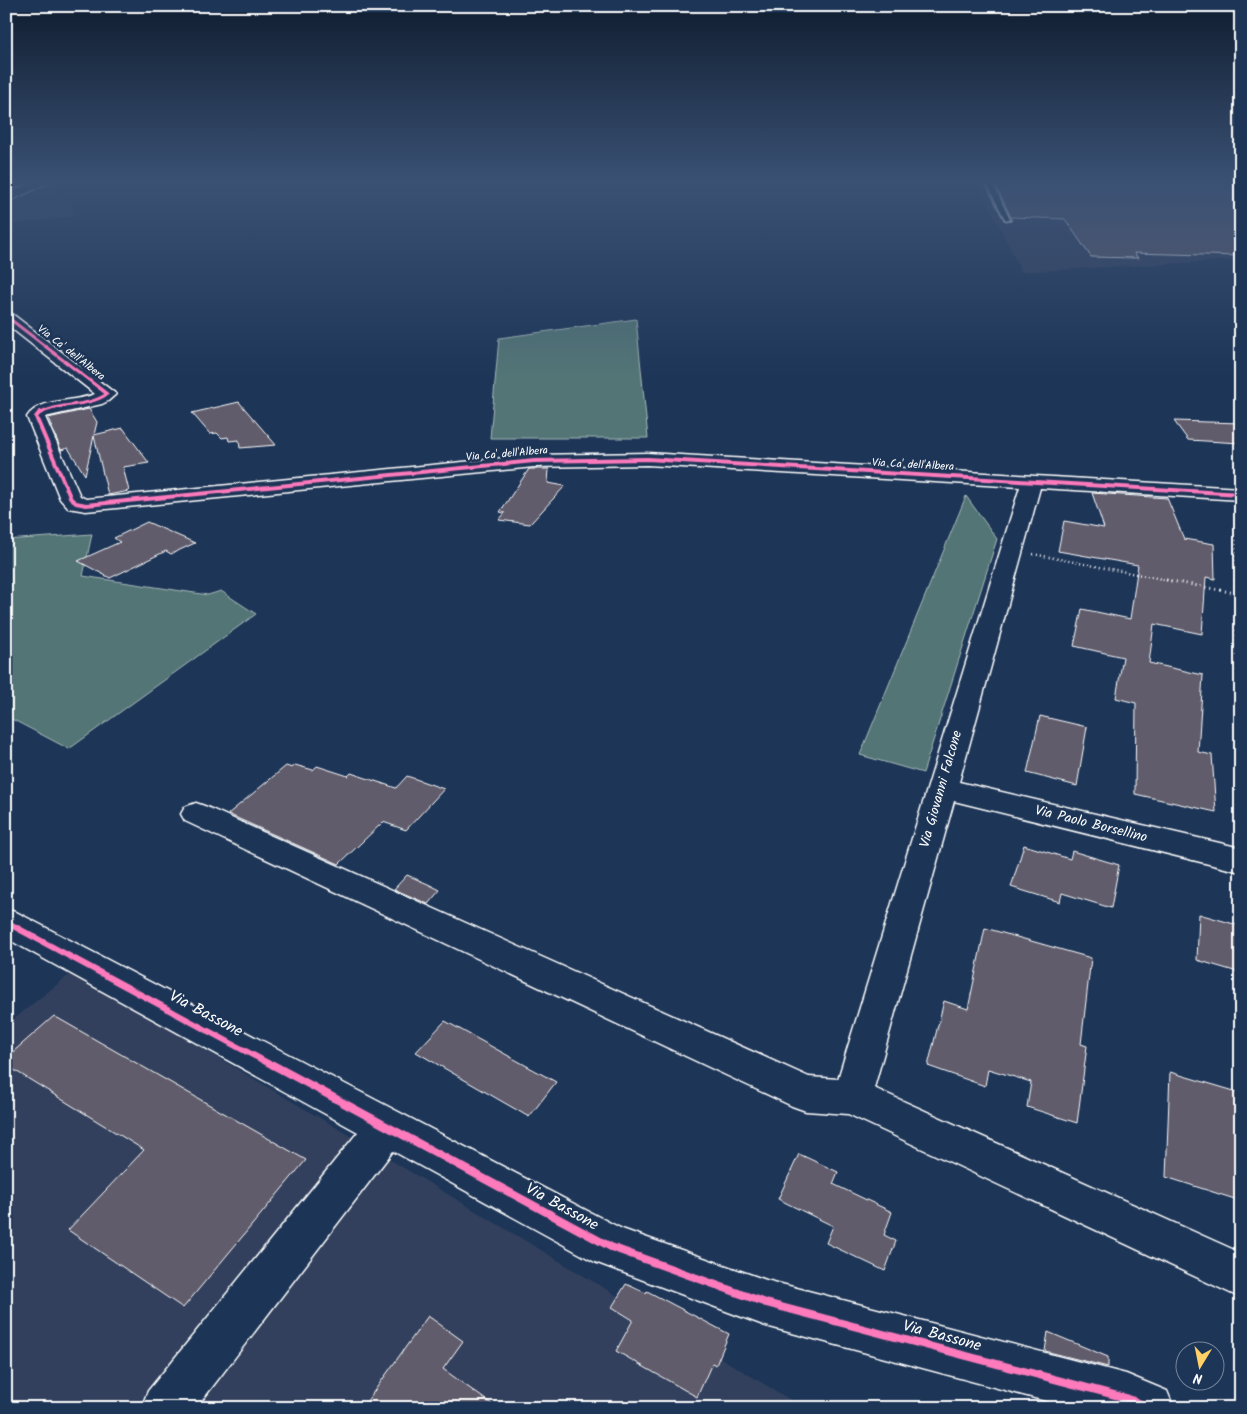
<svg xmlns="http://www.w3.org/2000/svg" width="1247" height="1414" font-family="Kalam,sans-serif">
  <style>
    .built { fill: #31415d }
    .green { fill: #537576; stroke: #a9baba }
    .building { fill: #605c6c; stroke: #fff }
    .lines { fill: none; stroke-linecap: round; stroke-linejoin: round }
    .lane-casing { stroke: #fff; stroke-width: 4 }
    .street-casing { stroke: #fff; stroke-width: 3 }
    .path-far2 { stroke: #fff; stroke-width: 2.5; stroke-dasharray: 1 3; stroke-linecap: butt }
    .path-far1 { stroke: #fff; stroke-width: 3; stroke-dasharray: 1 4; stroke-linecap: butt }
    .path { stroke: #fff; stroke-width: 4; stroke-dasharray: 1 4.5; stroke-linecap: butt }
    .lane { fill: #1d3557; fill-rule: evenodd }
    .street { fill: #1d3557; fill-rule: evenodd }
    .cycleway-far3-casing { stroke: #1d3557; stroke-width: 5 }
    .cycleway-far2-casing { stroke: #1d3557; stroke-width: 6 }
    .cycleway-far1-casing { stroke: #1d3557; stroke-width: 9 }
    .cycleway-casing { stroke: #1d3557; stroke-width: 11 }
    .cycleway-far3 { stroke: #fd7abc; stroke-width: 3 }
    .cycleway-far2 { stroke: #fd7abc; stroke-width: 4 }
    .cycleway-far1 { stroke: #fd7abc; stroke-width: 6 }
    .cycleway { stroke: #fd7abc; stroke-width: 8 }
    .labels { text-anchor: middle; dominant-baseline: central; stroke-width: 5; stroke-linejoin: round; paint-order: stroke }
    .far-street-label { font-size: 11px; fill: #fff; stroke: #1d3557 }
    .street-label { font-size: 14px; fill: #fff; stroke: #1d3557 }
    .near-street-label { font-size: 16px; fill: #fff; stroke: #1d3557 }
  </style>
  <rect width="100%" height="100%" fill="#1d3557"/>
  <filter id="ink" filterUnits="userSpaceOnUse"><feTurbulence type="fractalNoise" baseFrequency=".02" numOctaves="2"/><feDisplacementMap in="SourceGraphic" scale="10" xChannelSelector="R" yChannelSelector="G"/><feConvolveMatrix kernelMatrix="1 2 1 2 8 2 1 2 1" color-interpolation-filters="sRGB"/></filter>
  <g filter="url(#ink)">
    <!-- built -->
    <g class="built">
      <path d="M977 180H1241V260L1021 272Z"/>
      <path d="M72 199 74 216 6 226V202Z"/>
      <path d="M73 972 354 1138 804 1408H6V1025Z"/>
    </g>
    <!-- green -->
    <g class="green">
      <path d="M6 180 48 181 6 202Z"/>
      <path d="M636 319 648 438H490L499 338Z"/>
      <path d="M966 496 997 539 923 773 860 755Z"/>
      <path d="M92 534 83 576 208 595 221 591 256 614 69 749 6 716V540Z"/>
    </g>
    <!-- building -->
    <g class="building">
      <path d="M993 180H1241V239H1232L1241 248V256L1134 253 1138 258 1091 257 1065 219 1011 217Z"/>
      <path d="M239 402 276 445 240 448 239 440 229 441 228 437 222 438 217 433 210 434 192 413Z"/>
      <path d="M89 409 97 422 94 435 123 428 149 463 123 467 129 491 108 495 94 436 85 475 68 448 61 450 48 418Z"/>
      <path d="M1174 421 1241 423V443L1188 440Z"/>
      <path d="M529 469H549L548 483 565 486 530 524 499 520 505 513 500 512Z"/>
      <path d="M1092 493 1167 498 1184 539 1214 544 1215 579 1206 577 1202 634 1154 624 1149 663 1203 675 1198 752 1212 755 1216 812 1135 794 1136 703 1116 698 1123 657 1074 646 1082 609 1130 619 1138 565 1058 551 1064 521 1104 528Z"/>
      <path d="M147 522 195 543 171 554 166 551 110 578 78 561 120 542 114 538Z"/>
      <path d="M1040 716 1087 727 1077 786 1027 773Z"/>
      <path d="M295 765 313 770 317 766 348 776 351 773 396 788 407 776 444 789 406 830 383 822 339 864 228 814 286 766 292 768Z"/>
      <path d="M1024 845 1070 859 1072 851 1119 865 1111 908 1062 893 1060 902 1011 887Z"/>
      <path d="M407 875 428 884 440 890 428 904 394 889Z"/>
      <path d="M1199 914 1241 926V973L1197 960Z"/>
      <path d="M985 928 1091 958 1081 1044 1087 1046 1077 1123 1027 1107 1031 1082 988 1069 985 1086 928 1066 944 1001 968 1009Z"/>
      <path d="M54 1016 306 1160 183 1308 68 1230 144 1150 6 1065V1058Z"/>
      <path d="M445 1021 556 1082 529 1117 416 1052Z"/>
      <path d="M1170 1072 1241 1093V1201L1166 1177Z"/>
      <path d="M799 1154 838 1172 833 1184 892 1212 884 1235 896 1241 885 1271 826 1243 833 1226 778 1199Z"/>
      <path d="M626 1284 646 1293 647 1291 729 1334 716 1365 712 1363 697 1397 616 1351 633 1320 612 1307Z"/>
      <path d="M428 1316 463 1341 443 1369 497 1408H362Z"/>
      <path d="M1048 1332 1108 1357V1367L1045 1351Z"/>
    </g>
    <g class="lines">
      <!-- lane casing -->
      <g class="lane-casing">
        <path id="lane" d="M985 180H991L1010 220 1005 219Z"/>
      </g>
      <!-- street casing -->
      <g class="street-casing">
        <g id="street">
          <path d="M39 180H54L6 203V194Z"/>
          <path d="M6 311 11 313 116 394 108 401 102 404 45 417 80 496 86 499 534 455 647 453 1241 488V500L1040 488 959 782 1241 848V872L954 801 874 1088 1241 1253V1298L848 1114 806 1111 792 1106 185 821 181 814 185 807 196 803 207 807 809 1077 838 1079 1020 487 647 465 534 467 86 511 68 508 60 499 27 417C40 397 74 403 95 394L6 324Z"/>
          <path d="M6 909 18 913 622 1229 766 1280 1126 1374 1167 1391 1174 1408H1072L766 1326 595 1262 393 1151 196 1408H141L148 1391 358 1132 6 938Z"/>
        </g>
      </g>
      <!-- path-far2 -->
      <g class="path-far2">
        <path d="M1033 554 1172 581"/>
        <path d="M1236 581 1237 537"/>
      </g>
      <!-- path-far1 -->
      <g class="path-far1">
        <path d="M1166 580 1241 594"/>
        <path d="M1236 580 1240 794"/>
      </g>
      <!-- path -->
      <path class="path" d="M1240 793 1241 836"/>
      <!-- lane -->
      <use href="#lane" class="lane"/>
      <!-- street -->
      <use href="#street" class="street"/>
      <!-- cycleway-far3 casing -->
      <g class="cycleway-far3-casing">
        <path id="cycleway-far3" d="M6 316 107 394C87 408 59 402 39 414"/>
      </g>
      <!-- cycleway-far2 casing -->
      <g class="cycleway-far2-casing">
        <path id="cycleway-far2" d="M40 412 36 417 71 499 76 503 86 505 534 461 647 459 1241 494"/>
      </g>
      <!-- cycleway-far1 casing -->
      <g class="cycleway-far1-casing">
        <path id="cycleway-far1" d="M6 922 275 1067"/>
      </g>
      <!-- cycleway casing -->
      <g class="cycleway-casing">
        <path id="cycleway" d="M273 1065 611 1247 766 1303 1126 1398 1150 1408"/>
      </g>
      <!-- cycleway-far3 -->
      <use href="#cycleway-far3" class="cycleway-far3"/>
      <!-- cycleway-far2 -->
      <use href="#cycleway-far2" class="cycleway-far2"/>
      <!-- cycleway-far1 -->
      <use href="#cycleway-far1" class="cycleway-far1"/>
      <!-- cycleway -->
      <use href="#cycleway" class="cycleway"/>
    </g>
  </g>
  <!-- sky -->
  <linearGradient id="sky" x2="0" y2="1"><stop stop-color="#101d30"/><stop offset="0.48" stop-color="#3a5174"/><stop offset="1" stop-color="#3a5174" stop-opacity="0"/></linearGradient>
  <rect width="1247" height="378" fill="url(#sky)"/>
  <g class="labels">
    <!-- far-street labels -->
    <g class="far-street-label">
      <text transform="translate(71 353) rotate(38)">Via Ca' dell'Albera</text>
      <text transform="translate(507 454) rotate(-5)">Via Ca' dell'Albera</text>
      <text transform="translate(913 465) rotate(3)">Via Ca' dell'Albera</text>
    </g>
    <!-- street labels -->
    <g class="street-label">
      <text transform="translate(941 789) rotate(-74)">Via Giovanni Falcone</text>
      <text transform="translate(1091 824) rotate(14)">Via Paolo Borsellino</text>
    </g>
    <!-- near-street labels -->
    <g class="near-street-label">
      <text transform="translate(206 1014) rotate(28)">Via Bassone</text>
      <text transform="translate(562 1207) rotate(29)">Via Bassone</text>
      <text transform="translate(942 1336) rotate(15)">Via Bassone</text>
    </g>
  </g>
  <!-- margin -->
  <rect width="1247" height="1414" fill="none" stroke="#1d3557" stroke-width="25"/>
  <rect x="12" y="12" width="1222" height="1389" fill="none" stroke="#fff" stroke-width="2" filter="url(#ink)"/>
  <!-- north arrow -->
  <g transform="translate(1200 1366) rotate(190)"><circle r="24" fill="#1d3557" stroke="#77869a"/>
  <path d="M0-4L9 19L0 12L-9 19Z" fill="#ffd166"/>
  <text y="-8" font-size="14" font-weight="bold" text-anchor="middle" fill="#ffffff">N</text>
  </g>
</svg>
